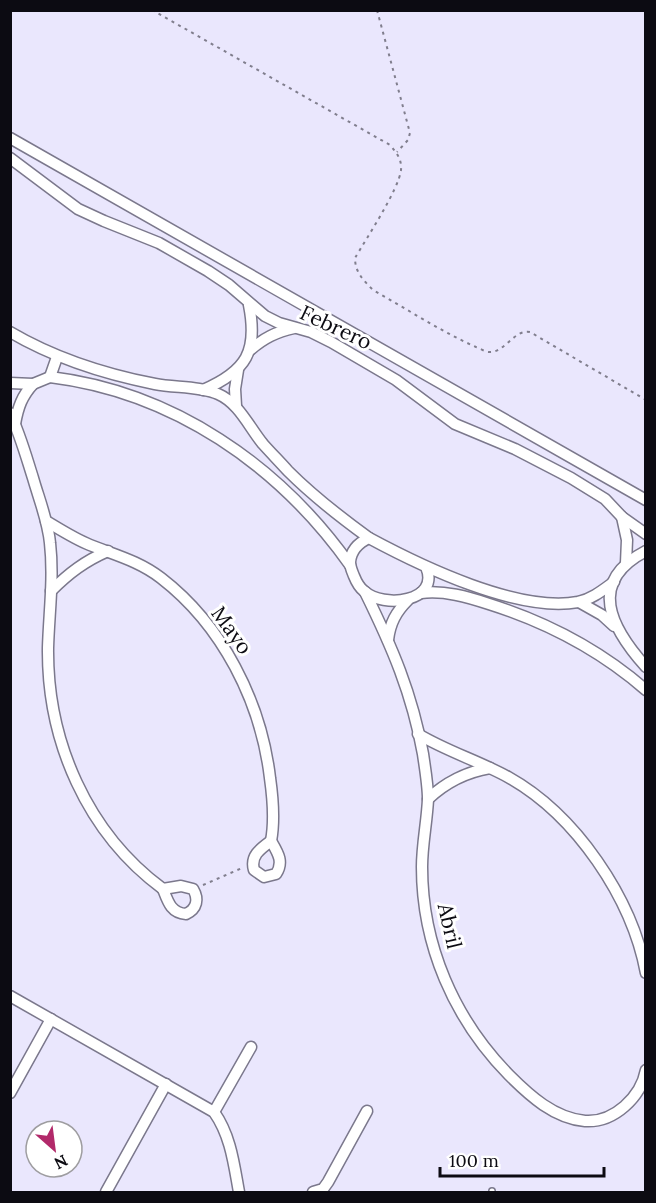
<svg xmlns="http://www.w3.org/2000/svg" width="656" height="1203" font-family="Lora,serif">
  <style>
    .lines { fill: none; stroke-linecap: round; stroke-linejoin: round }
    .service-casing { stroke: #7b788c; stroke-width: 8 }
    .minor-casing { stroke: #7b788c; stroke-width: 13 }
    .path { stroke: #807e8d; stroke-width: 2; stroke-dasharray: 3 4.5; stroke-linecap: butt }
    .service { stroke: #fff; stroke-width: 5 }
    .minor { stroke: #fff; stroke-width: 10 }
    .labels { text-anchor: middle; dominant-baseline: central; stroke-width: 6; stroke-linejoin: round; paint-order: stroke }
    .street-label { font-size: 21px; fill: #0c0b12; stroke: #fff }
  </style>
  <rect width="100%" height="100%" fill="#eae7fd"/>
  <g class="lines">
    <!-- service casing -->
    <g class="service-casing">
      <path id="service" d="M492 1192V1191"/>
    </g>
    <!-- minor casing -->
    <g class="minor-casing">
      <g id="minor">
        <path d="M10 138 646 500"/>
        <path d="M10 158 78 209 104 221 159 243 208 271 229 285 265 316 279 323 311 332 331 342 396 380 455 424 515 449 571 478 605 499 622 517 646 534"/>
        <path d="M10 332C56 359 104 374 155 384 175 388 199 386 218 394 239 403 249 427 263 444 271 453 280 462 288 471 313 496 340 517 369 538"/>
        <path d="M250 350C264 338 276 332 294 328"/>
        <path d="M57 357 50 377C173 392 279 465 350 565"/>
        <path d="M10 383 33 384 50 377"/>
        <path d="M203 390C247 371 258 351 249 305"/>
        <path d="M236 406 235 389 238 370"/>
        <path d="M10 413C20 434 26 456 33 478 39 499 48 521 50 543 54 578 49 613 48 648 47 741 87 833 163 889"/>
        <path d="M15 424C18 407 22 396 33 384"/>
        <path d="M622 517 627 540 626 563"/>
        <path d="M46 521C61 530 75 539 90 545 115 555 139 561 161 578 222 625 261 701 270 778 273 799 275 820 271 841"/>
        <path d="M646 551C586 582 611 628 646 667"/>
        <path d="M426 567C441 602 383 609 364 591 360 588 356 581 354 576 352 571 350 567 350 562 351 550 358 543 369 538 421 566 518 613 578 602 592 599 603 590 614 582"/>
        <path d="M51 591C69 573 85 561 108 551"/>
        <path d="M365 592C392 647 412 693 423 754 425 768 428 785 428 799 427 822 422 844 422 867 422 945 454 1019 509 1075 530 1096 554 1118 585 1121 614 1123 641 1097 646 1070"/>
        <path d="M421 593C444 590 468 597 489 604 546 622 600 650 646 690"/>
        <path d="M579 602 602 615 614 626"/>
        <path d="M388 640C390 623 396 612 408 600"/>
        <path d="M418 734C446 751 479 761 508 777 576 815 632 898 646 973"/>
        <path d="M428 799C446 782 466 772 490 768"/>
        <path d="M271 841C278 853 284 862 276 874L264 877 254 870C250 856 260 849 271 841Z"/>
        <path d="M181 886 193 889C199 899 197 909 186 914 171 913 168 902 163 889Z"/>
        <path d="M10 996 214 1112C231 1136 234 1165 239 1192"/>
        <path d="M10 1093 51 1019"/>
        <path d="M214 1112 251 1047"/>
        <path d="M106 1192 166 1084"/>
        <path d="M313 1192 323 1189 328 1182 367 1111"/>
      </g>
    </g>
    <!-- path -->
    <g class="path">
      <path d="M152 10 390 145C397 153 402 160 401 170 399 189 366 239 355 258 355 272 363 280 373 290 407 309 440 331 476 347 480 348 485 352 489 352 505 353 514 329 530 332L646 400"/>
      <path d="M377 10 410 133 408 140 397 152"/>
      <path d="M203 885 242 868"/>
    </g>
    <!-- service -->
    <use href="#service" class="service"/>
    <!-- minor -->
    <use href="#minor" class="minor"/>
  </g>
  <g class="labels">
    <!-- street labels -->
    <g class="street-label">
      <text transform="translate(336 327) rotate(25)">Febrero</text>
      <text transform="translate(232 630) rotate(54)">Mayo</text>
      <text transform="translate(450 926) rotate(77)">Abril</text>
    </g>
  </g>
  <!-- border -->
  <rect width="656" height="1203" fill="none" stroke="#0c0b12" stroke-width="24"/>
  <!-- north arrow -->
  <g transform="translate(54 1149) rotate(152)"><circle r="28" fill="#ffffff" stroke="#9e9da0" stroke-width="1.5"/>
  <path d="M0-4.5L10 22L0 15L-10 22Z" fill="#b2296a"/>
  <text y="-9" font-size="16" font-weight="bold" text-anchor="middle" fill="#0c0b12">N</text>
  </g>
  <!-- scale -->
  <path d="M440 1167v9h164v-9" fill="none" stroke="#0c0b12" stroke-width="3"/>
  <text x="449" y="1167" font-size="18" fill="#0c0b12" stroke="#ffffff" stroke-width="4.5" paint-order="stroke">100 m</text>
</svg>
